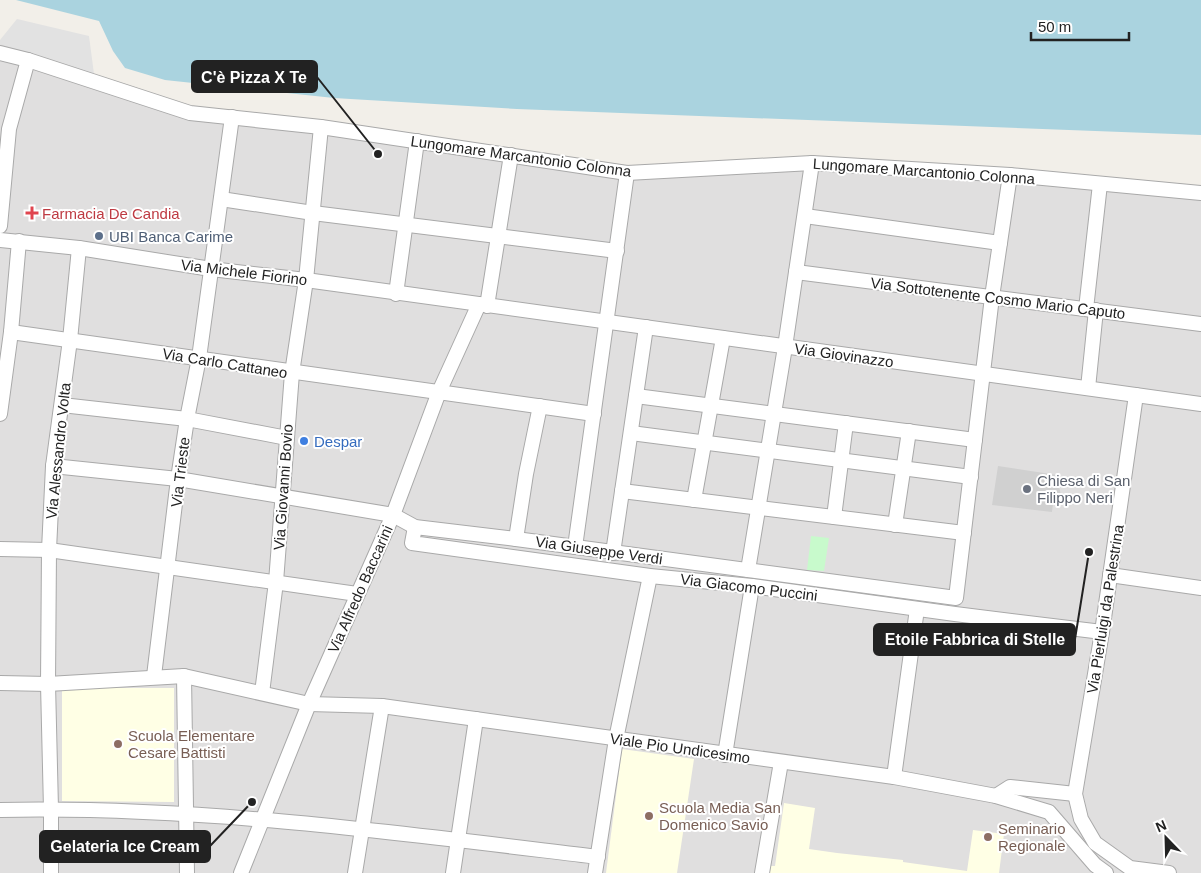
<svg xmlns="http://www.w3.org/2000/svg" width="1201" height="873" font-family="Helvetica,sans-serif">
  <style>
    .residential { fill: #e0dfdf }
    .education { fill: #ffffe5 }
    .religious { fill: #d0d0d0 }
    .park { fill: #c8facc }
    .parking { fill: #e2e2e2 }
    .water { fill: #aad3df }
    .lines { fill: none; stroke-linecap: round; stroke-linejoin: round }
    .minor-casing { stroke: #a9a9a9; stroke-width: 16 }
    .minor { stroke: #fff; stroke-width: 14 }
    .health-dot { fill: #e0444e; stroke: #fff; stroke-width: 2 }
    .service-dot { fill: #5c6f8a; stroke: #fff; stroke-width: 2 }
    .shop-dot { fill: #3f7fe0; stroke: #fff; stroke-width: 2 }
    .worship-dot { fill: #6b7280; stroke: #fff; stroke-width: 2 }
    .education-dot { fill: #8d6e63; stroke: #fff; stroke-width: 2 }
    .labels { text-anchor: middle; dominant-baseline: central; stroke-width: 4; stroke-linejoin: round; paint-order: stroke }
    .street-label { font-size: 15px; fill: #222; stroke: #fff }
    .health-label { font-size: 15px; fill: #be3a42; stroke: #fff; text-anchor: start }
    .service-label { font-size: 15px; fill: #4e5e75; stroke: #fff; text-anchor: start }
    .shop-label { font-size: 15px; fill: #366cbe; stroke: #fff; text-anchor: start }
    .worship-label { font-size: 15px; fill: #5b616d; stroke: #fff; text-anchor: start }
    .education-label { font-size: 15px; fill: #785e54; stroke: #fff; text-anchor: start }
    .leader { fill: none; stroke: #222; stroke-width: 2 }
    .callout-dot { fill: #222; stroke: #fff; stroke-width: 2 }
    .callout { fill: #222; stroke: #222; stroke-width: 2 }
    .callout-label { font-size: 16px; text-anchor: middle; font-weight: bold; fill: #fff }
  </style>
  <rect width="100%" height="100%" fill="#f2efe9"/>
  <!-- residential -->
  <path class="residential" d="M0 40 83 45 91 83 196 114 624 172 807 164 1201 193V873H0Z"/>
  <!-- education -->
  <g class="education">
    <path d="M62 688H174V802L62 801Z"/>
    <path d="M622 749 694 759 677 873H606Z"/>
    <path d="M784 803 815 808 809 849 837 853 903 860V862L967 871 973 830 1004 834 999 873H768L769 866H775Z"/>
  </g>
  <!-- religious -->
  <path class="religious" d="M998 466 1057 475 1056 484 1059 487 1061 495 1059 499 1053 503 1052 512 992 505Z"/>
  <!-- park -->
  <path class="park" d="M811 536 829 538 824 571 807 570Z"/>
  <!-- parking -->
  <path class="parking" d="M17 19 89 36 94 74 0 44V40Z"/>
  <!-- water -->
  <path class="water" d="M16 0H1201V135L517 109 334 98 165 80 125 68 113 51 99 21Z"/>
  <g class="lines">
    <!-- minor casing -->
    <g class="minor-casing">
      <g id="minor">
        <path d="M0 53 28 60 190 113 321 127 627 173 812 163 1010 175 1201 193"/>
        <path d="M221 199 313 213 617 251"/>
        <path d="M805 216 1000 243"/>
        <path d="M0 226 9 129 28 60"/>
        <path d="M0 240 79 248 211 269 306 280 1201 404"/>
        <path d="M796 272 1201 324"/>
        <path d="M396 294 417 141"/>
        <path d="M487 306 511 155"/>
        <path d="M1086 309 1100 184"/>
        <path d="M11 332 594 414"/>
        <path d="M1088 388 1096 310"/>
        <path d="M1136 395 1102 632 1075 794 1081 819 1095 843 1130 868 1169 873"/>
        <path d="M636 396 975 440"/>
        <path d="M62 405 187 419 287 438"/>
        <path d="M0 414 11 332 19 241"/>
        <path d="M631 433 971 477"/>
        <path d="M53 466 178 479 393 515 415 527 516 539 956 598 992 297 1010 175"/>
        <path d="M622 491 964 533"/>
        <path d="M694 500 723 338"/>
        <path d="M834 517 846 423"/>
        <path d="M895 525 909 431"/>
        <path d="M415 527 412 543 650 576 752 586 955 614 1102 632"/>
        <path d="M516 539 526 474 540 406"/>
        <path d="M575 547 627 173"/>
        <path d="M0 549 49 550 357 594"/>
        <path d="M613 553 646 327"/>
        <path d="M748 570 785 347 812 163"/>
        <path d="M1110 575 1201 588"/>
        <path d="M154 676 178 479 187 419 199 358 232 117"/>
        <path d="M184 676 187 873"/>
        <path d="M0 683 48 684 184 676 309 704 382 706 894 777 996 796 1049 812 1095 865 1106 873"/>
        <path d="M262 693 276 582 292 373 306 280 321 127"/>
        <path d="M725 755 752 586"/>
        <path d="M894 777 917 609"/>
        <path d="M996 796 1010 787 1075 794"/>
        <path d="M0 810C201 806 399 833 598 857"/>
        <path d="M51 873V809L48 684 49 550 53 466 70 340 79 248"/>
        <path d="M241 873 309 704 393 515 439 392 479 304"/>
        <path d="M355 873 382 706"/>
        <path d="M453 873 476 719"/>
        <path d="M595 873 616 739 650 576"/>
        <path d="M762 873 781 762"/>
      </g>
    </g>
    <!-- minor -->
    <use href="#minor" class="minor"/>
  </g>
  <!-- markers -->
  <path class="health-dot" d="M29.5 205.5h5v5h5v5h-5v5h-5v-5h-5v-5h5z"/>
  <circle class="service-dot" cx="99" cy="236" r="5"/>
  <circle class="shop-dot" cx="304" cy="441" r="5"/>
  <circle class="worship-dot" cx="1027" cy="489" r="5"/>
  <g class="education-dot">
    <circle cx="118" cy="744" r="5"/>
    <circle cx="649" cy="816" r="5"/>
    <circle cx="988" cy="837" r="5"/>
  </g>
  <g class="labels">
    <!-- street labels -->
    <g class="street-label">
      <text transform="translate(521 156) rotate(8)">Lungomare Marcantonio Colonna</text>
      <text transform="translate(924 171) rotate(4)">Lungomare Marcantonio Colonna</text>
      <text transform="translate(244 272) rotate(7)">Via Michele Fiorino</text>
      <text transform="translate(998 298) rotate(7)">Via Sottotenente Cosmo Mario Caputo</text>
      <text transform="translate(844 355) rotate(8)">Via Giovinazzo</text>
      <text transform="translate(225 363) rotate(9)">Via Carlo Cattaneo</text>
      <text transform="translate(58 451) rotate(-84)">Via Alessandro Volta</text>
      <text transform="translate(180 472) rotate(-83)">Via Trieste</text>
      <text transform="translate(283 487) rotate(-86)">Via Giovanni Bovio</text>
      <text transform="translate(599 550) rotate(8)">Via Giuseppe Verdi</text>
      <text transform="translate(749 587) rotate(7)">Via Giacomo Puccini</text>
      <text transform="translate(360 589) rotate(-66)">Via Alfredo Baccarini</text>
      <text transform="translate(1105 609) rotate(-81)">Via Pierluigi da Palestrina</text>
      <text transform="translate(680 748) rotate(8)">Viale Pio Undicesimo</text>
    </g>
    <!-- health labels -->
    <g class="health-label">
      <text x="42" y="213">Farmacia De Candia</text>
    </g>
    <!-- service labels -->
    <g class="service-label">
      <text x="109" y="236">UBI Banca Carime</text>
    </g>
    <!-- shop labels -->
    <g class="shop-label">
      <text x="314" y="441">Despar</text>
    </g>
    <!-- worship labels -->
    <g class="worship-label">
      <text x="1037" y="480">Chiesa di San<tspan x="1037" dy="17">Filippo Neri</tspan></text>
    </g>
    <!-- education labels -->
    <g class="education-label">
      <text x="128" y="735">Scuola Elementare<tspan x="128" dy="17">Cesare Battisti</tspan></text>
      <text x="659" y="807">Scuola Media San<tspan x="659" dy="17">Domenico Savio</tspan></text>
      <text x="998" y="828">Seminario<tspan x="998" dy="17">Regionale</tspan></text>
    </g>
  </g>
  <!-- callouts -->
  <path class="leader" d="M378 154L317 77M1089 552L1075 639M252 802L210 846"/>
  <g class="callout-dot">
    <circle cx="378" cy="154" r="5"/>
    <circle cx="1089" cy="552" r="5"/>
    <circle cx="252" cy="802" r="5"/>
  </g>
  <g class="callout">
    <rect x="192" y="61" width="125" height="31" rx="5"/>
    <rect x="874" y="624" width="201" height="31" rx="5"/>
    <rect x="40" y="831" width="170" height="31" rx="5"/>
  </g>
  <g class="callout-label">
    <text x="254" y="83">C'è Pizza X Te</text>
    <text x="975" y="645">Etoile Fabbrica di Stelle</text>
    <text x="125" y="852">Gelateria Ice Cream</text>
  </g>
  <!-- north arrow -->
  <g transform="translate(1166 838) rotate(337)" stroke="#ffffff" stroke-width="4" paint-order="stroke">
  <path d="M0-4L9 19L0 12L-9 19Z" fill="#222222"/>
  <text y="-8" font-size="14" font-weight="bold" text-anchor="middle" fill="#222222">N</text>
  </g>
  <!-- scale -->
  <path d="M1031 32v8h98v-8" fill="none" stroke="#222222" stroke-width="2.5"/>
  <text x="1038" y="32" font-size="15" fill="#222222" stroke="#ffffff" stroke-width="4" paint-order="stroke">50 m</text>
</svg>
